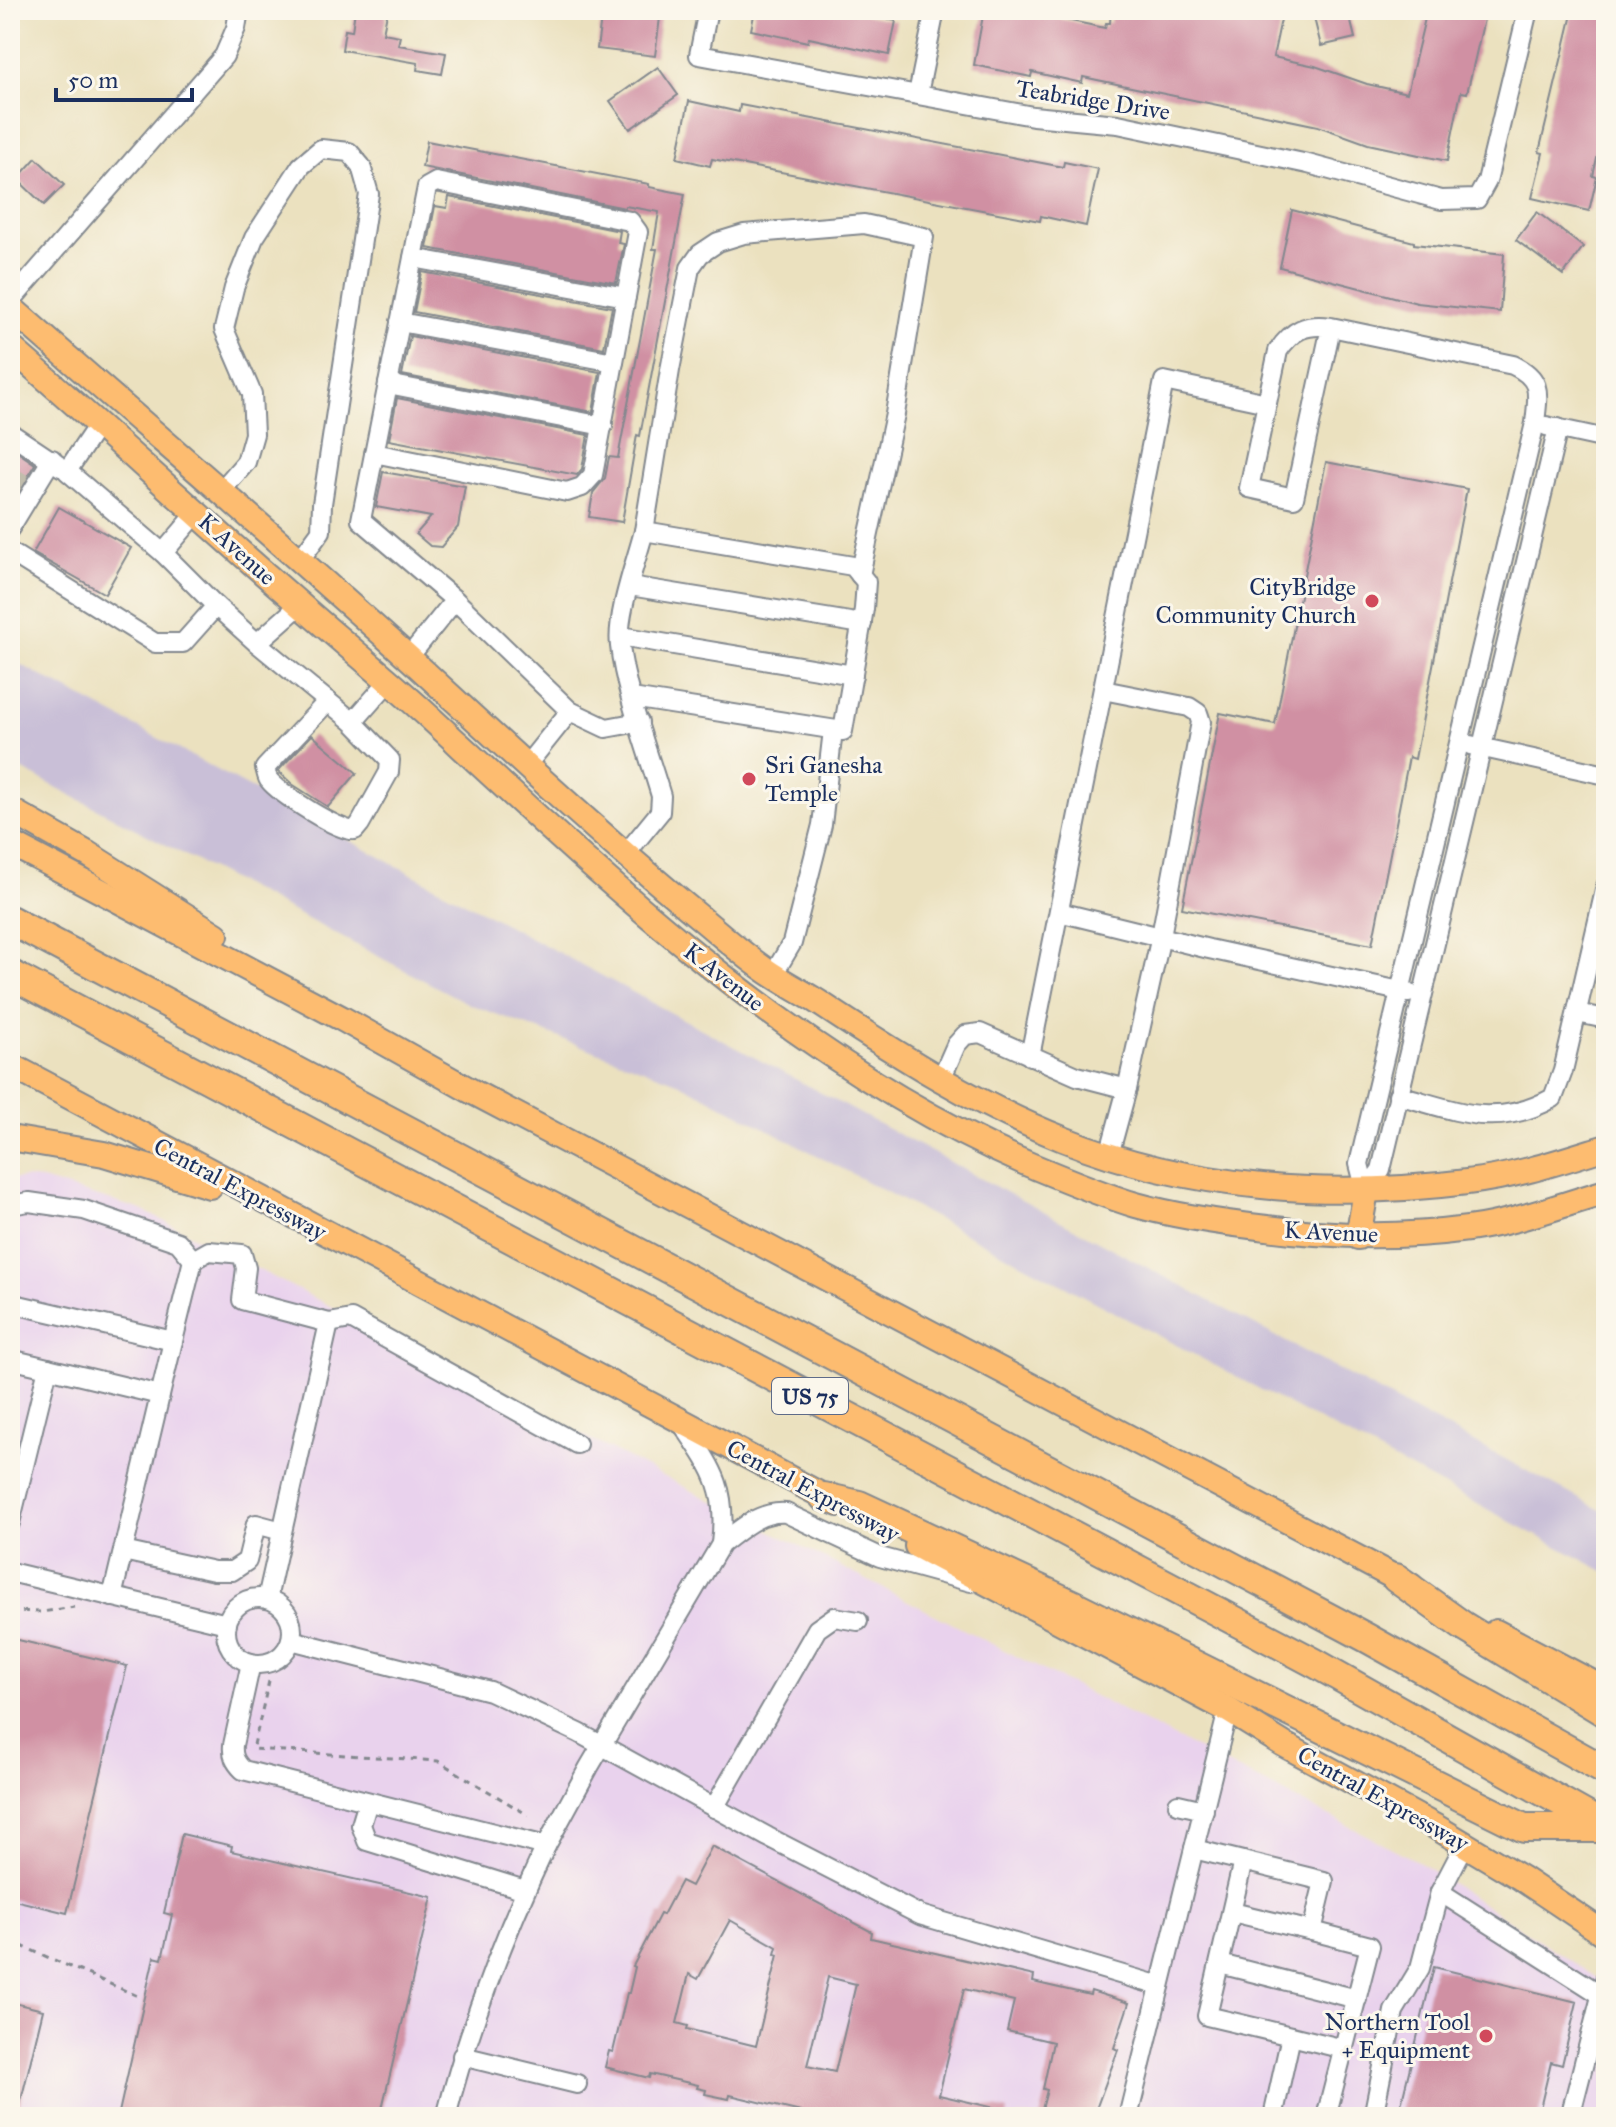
<svg xmlns="http://www.w3.org/2000/svg" width="1616" height="2127" font-family="'IM FELL Great Primer',serif">
  <style>
    .built { fill: #e9d2ed }
    .industrial { fill: #c9bfd7 }
    .building { fill: #d090a3; fill-rule: evenodd }
    .lines { fill: none; stroke-linecap: round; stroke-linejoin: round }
    .minor-tunnel { stroke: #c1bdac; stroke-width: 18; stroke-dasharray: 18 9; stroke-linecap: butt }
    .minor-casing { stroke: #83888e; stroke-width: 22 }
    .major-casing { stroke: #83888e; stroke-width: 28 }
    .highway-casing { stroke: #83888e; stroke-width: 32 }
    .path { stroke: #83888e; stroke-width: 3; stroke-dasharray: 6 6; stroke-linecap: butt }
    .minor { stroke: #fff; stroke-width: 18 }
    .major { stroke: #fdbc70; stroke-width: 24 }
    .highway { stroke: #fdbc70; stroke-width: 28 }
    .poi-dot { fill: #d1495b; stroke: #fbf7ec; stroke-width: 3 }
    .labels { text-anchor: middle; dominant-baseline: central; stroke-width: 6; stroke-linejoin: round; paint-order: stroke }
    .shield { fill: #fbf7ec; stroke: #5e6b89; stroke-width: 2 }
    .shield-label { font-size: 22px; font-weight: bold; fill: #1b2f5e }
    .street-label { font-size: 24px; fill: #1b2f5e; stroke: #fbf7ec }
    .poi-label { font-size: 24px; fill: #1b2f5e; stroke: #fbf7ec; text-anchor: end }
  </style>
  <rect width="100%" height="100%" fill="#fbf7ec"/>
  <filter id="ink" filterUnits="userSpaceOnUse"><feTurbulence type="fractalNoise" baseFrequency=".0125" numOctaves="2"/><feDisplacementMap in="SourceGraphic" scale="16" xChannelSelector="R" yChannelSelector="G"/><feConvolveMatrix kernelMatrix="1 2 1 2 8 2 1 2 1" color-interpolation-filters="sRGB"/></filter>
  <filter id="wash" filterUnits="userSpaceOnUse"><feTurbulence type="fractalNoise" baseFrequency=".006" numOctaves="4" result="noise"/><feDisplacementMap in="SourceGraphic" scale="32" xChannelSelector="R" yChannelSelector="G"/><feGaussianBlur stdDeviation="1.8" result="paint"/><feColorMatrix in="noise" values="0 0 0 0 0 0 0 0 0 0 0 0 0 0 0 0 0 1.4 0 .05"/><feComposite in="paint" operator="in"/></filter>
  <g filter="url(#wash)">
    <rect width="100%" height="100%" fill="#ebe1bf"/>
    <!-- built -->
    <path class="built" d="M35 1178 142 1210 1417 1861 1606 1984V2117H10V1179Z"/>
    <!-- industrial -->
    <path class="industrial" d="M10 659 1606 1513V1572L680 1083 469 1004 10 763Z"/>
    <g id="blocks">
      <!-- building -->
      <g class="building">
        <path d="M355 10 387 13 383 33 400 36 398 45 446 53 442 74 417 70 418 63 342 50 345 30 352 31Z"/>
        <path d="M602 10H661L655 56 597 49Z"/>
        <path d="M755 10H843L896 21 889 55 809 38 808 42 751 30Z"/>
        <path d="M984 10H1043L1042 15 1105 28 1106 23H1110L1111 10H1283L1273 57 1315 66 1367 84 1407 93 1427 10H1463L1485 15 1467 93 1461 92 1447 161 1368 144 1318 126 1083 77 1082 83 1032 72 1031 77 974 65Z"/>
        <path d="M1312 10H1348L1355 38 1321 46Z"/>
        <path d="M1573 10H1606V119L1593 176 1597 177 1589 211 1532 198 1543 153 1539 152Z"/>
        <path d="M658 67 678 95 630 129 610 101Z"/>
        <path d="M689 101 739 112 740 105 1063 167 1064 162 1098 169 1086 226 1041 216 1040 221 712 159 710 166 677 158Z"/>
        <path d="M427 141 649 184V187L685 194 640 436 637 435 622 522 589 517 593 493 605 478 609 457 618 458 657 249H653L659 212 625 206V208L422 167Z"/>
        <path d="M36 158 64 185 44 205 17 179Z"/>
        <path d="M449 197 620 231 618 243 624 244 616 283 427 248 435 206 447 208Z"/>
        <path d="M1292 210 1414 242V244L1504 254 1500 312 1417 303 1280 267Z"/>
        <path d="M1537 212 1583 247 1563 275 1516 240Z"/>
        <path d="M422 272 612 307 604 348 414 312Z"/>
        <path d="M410 336 600 372 593 412 402 375Z"/>
        <path d="M397 398 588 435 582 469 577 475 389 440Z"/>
        <path d="M10 447 35 464 10 505Z"/>
        <path d="M1326 462 1467 489 1415 759 1409 757 1372 945 1182 908 1220 713 1275 724Z"/>
        <path d="M383 472 465 486 458 527 441 547 430 546 416 534 431 517 376 507Z"/>
        <path d="M59 507 131 548 105 594 33 553Z"/>
        <path d="M312 735 357 773 328 807 292 784 278 771Z"/>
        <path d="M10 1638 127 1666 67 1913 10 1899Z"/>
        <path d="M182 1834 232 1846 231 1851 432 1897 380 2117H118L154 1957 162 1959 172 1915 164 1913Z"/>
        <path d="M712 1846 872 1932 871 1938 1034 1976 1033 1982 1090 1995 1091 1991 1129 2003 1114 2048 1118 2050 1093 2117H1040L1047 2090 1043 2089 1053 2042 1007 2031 1014 2001 964 1989 939 2095 1008 2111 1007 2117H822L730 2095 729 2099 705 2094 706 2090 697 2088 698 2085 650 2074 649 2078 605 2067 609 2051 613 2052 627 1993H629L635 1967 633 1966 660 1914 663 1915 681 1881 691 1886ZM730 1920 777 1947 775 1954 778 1955 756 2046 687 2029 688 2026 677 2023 689 1974 698 1979ZM828 1977 856 1984 835 2072 807 2066Z"/>
        <path d="M1434 1967 1577 2002 1562 2065 1551 2062 1538 2117H1398Z"/>
        <path d="M10 2002 43 2010 17 2117H10Z"/>
      </g>
    </g>
  </g>
  <g filter="url(#ink)">
    <use href="#blocks" fill-opacity="0" stroke="#83888e" stroke-width="2"/>
    <g class="lines">
      <!-- minor-tunnel -->
      <path class="minor-tunnel" d="M10 475 25 484"/>
      <!-- minor casing -->
      <g class="minor-casing">
        <g id="minor">
          <path d="M708 10 699 55 1033 116 1118 124 1308 164 1441 200 1477 199 1487 181 1528 10"/>
          <path d="M918 94 935 10"/>
          <path d="M413 258 626 297"/>
          <path d="M10 302 224 56 236 28 239 10"/>
          <path d="M400 322 614 362"/>
          <path d="M1331 327 1294 498 1249 488 1278 351C1292 330 1306 323 1331 327L1513 365C1543 379 1538 394 1535 423L1359 1164 1366 1191"/>
          <path d="M388 384 603 426"/>
          <path d="M98 425 67 471 163 553"/>
          <path d="M1546 426 1606 439"/>
          <path d="M10 433 61 467"/>
          <path d="M374 453 567 492 582 487 593 475 638 232 630 221 436 182 427 187C405 298 383 409 361 520L455 600 408 658"/>
          <path d="M220 492 246 462 254 434 252 394 224 329 234 288 254 238 301 166 321 149 349 152 361 166 369 194 322 504 321 531 299 561"/>
          <path d="M10 528 52 459"/>
          <path d="M644 531 670 370 690 268 700 254 718 242 744 234 864 224 924 237 895 414 860 575"/>
          <path d="M10 552 155 643H183L216 606 163 553 197 513"/>
          <path d="M630 586 862 624"/>
          <path d="M455 600 570 711 526 766"/>
          <path d="M216 606 257 643 300 605"/>
          <path d="M620 636 853 675"/>
          <path d="M257 643 353 722 389 681"/>
          <path d="M1103 690 1189 707 1198 713 1201 722 1161 936 1127 1089 1109 1155"/>
          <path d="M328 701 265 768C266 770 267 778 269 780 279 793 340 833 355 830L360 824 389 772 390 760 353 722"/>
          <path d="M570 711 606 728 639 722"/>
          <path d="M1470 745 1606 775"/>
          <path d="M624 856 660 812 661 796C648 752 625 691 620 646 616 616 636 562 644 531L853 566 866 582 864 609 843 731 632 698"/>
          <path d="M1059 912 1209 949 1409 993"/>
          <path d="M773 975 792 943 822 825 833 730"/>
          <path d="M1577 1013 1606 1019"/>
          <path d="M1030 1056 1164 381 1267 403"/>
          <path d="M941 1079 956 1045 965 1035 980 1033 1077 1076 1127 1089"/>
          <path d="M1398 1095C1458 1111 1495 1130 1553 1098L1563 1071 1606 886"/>
          <path d="M1366 1191 1381 1170 1558 428"/>
          <path d="M10 1205 29 1202 84 1210 178 1242 193 1260"/>
          <path d="M10 1303 173 1341 112 1597"/>
          <path d="M329 1323 351 1319 577 1444"/>
          <path d="M173 1341 193 1260 209 1251 242 1254 246 1268 242 1300 329 1323 267 1599"/>
          <path d="M10 1359 160 1395"/>
          <path d="M681 1422C712 1468 728 1486 721 1544"/>
          <path d="M10 1523 48 1368"/>
          <path d="M123 1551 214 1571H232L247 1561 256 1524 282 1531"/>
          <path d="M10 1572 227 1624"/>
          <circle cx="259" cy="1631" r="33"/>
          <path d="M291 1640 490 1691 579 1733 768 1837 920 1915 1160 1986"/>
          <path d="M251 1663 233 1745C232 1756 235 1762 243 1770L546 1846 589 1767 721 1544C741 1529 759 1511 786 1513L880 1557 971 1582"/>
          <path d="M368 1802 361 1825 367 1841 525 1890"/>
          <path d="M1178 1804 1204 1810"/>
          <path d="M714 1808 817 1629 834 1617 858 1621"/>
          <path d="M1194 1849 1324 1881 1312 1931 1370 1946 1326 2117"/>
          <path d="M1243 1861 1207 2016 1291 2036 1273 2117"/>
          <path d="M1440 1892 1606 1998"/>
          <path d="M1232 1912 1312 1931"/>
          <path d="M1220 1964 1357 1999"/>
          <path d="M1291 2036 1344 2049"/>
          <path d="M462 2056 577 2084"/>
          <path d="M446 2117C470 2023 505 1933 546 1846"/>
          <path d="M1128 2117 1228 1710"/>
          <path d="M1373 2117 1394 2011 1420 1968 1440 1892 1465 1844"/>
          <path d="M1570 2117 1606 1977"/>
        </g>
      </g>
      <!-- major casing -->
      <g class="major-casing">
        <g id="major">
          <path d="M10 307C146 427 285 545 419 667 510 751 601 836 697 915 719 933 741 953 764 969 782 982 803 992 821 1004 898 1055 977 1105 1063 1139 1190 1190 1332 1199 1467 1182 1514 1177 1561 1161 1606 1147"/>
          <path d="M10 347C104 428 195 514 289 595 334 635 381 673 426 714 610 884 795 1063 1028 1164 1064 1179 1099 1194 1136 1205 1179 1217 1223 1223 1267 1228 1334 1237 1400 1238 1468 1229 1514 1223 1561 1205 1606 1192"/>
          <path d="M10 810 88 854 216 935"/>
          <path d="M10 843 341 1018 471 1091 1411 1586"/>
          <path d="M10 1065 838 1504"/>
          <path d="M10 1138 104 1154 210 1186"/>
          <path d="M1358 1237 1366 1191"/>
          <path d="M917 1546 1228 1710 1283 1744 1436 1827 1521 1878 1606 1935"/>
          <path d="M1496 1632 1606 1690"/>
        </g>
      </g>
      <!-- highway casing -->
      <g class="highway-casing">
        <g id="highway">
          <path d="M10 920 1367 1638 1606 1771"/>
          <path d="M10 974 1315 1663 1606 1827"/>
          <path d="M824 1497 859 1505 1076 1606 1524 1828H1606"/>
          <path d="M1396 1578 1463 1626 1606 1713"/>
        </g>
      </g>
      <!-- path -->
      <g class="path">
        <path d="M10 1611 42 1612 74 1607"/>
        <path d="M269 1681 253 1749 438 1761 528 1815"/>
        <path d="M10 1941 140 1997"/>
      </g>
      <!-- minor -->
      <use href="#minor" class="minor"/>
      <!-- major -->
      <use href="#major" class="major"/>
      <!-- highway -->
      <use href="#highway" class="highway"/>
    </g>
  </g>
  <!-- markers -->
  <g class="poi-dot">
    <circle cx="1372" cy="601" r="8"/>
    <circle cx="749" cy="779" r="8"/>
    <circle cx="1486" cy="2036" r="8"/>
  </g>
  <g class="labels">
    <!-- shield labels -->
    <rect class="shield" x="772" y="1378" width="76" height="36" rx="6"/>
    <g class="shield-label">
      <text x="810" y="1396">US 75</text>
    </g>
    <!-- street labels -->
    <g class="street-label">
      <text transform="translate(1093 100) rotate(9)">Teabridge Drive</text>
      <text transform="translate(237 549) rotate(42)">K Avenue</text>
      <text transform="translate(724 977) rotate(38)">K Avenue</text>
      <text transform="translate(240 1189) rotate(28)">Central Expressway</text>
      <text transform="translate(1331 1232) rotate(3)">K Avenue</text>
      <text transform="translate(813 1491) rotate(28)">Central Expressway</text>
      <text transform="translate(1383 1799) rotate(29)">Central Expressway</text>
    </g>
    <!-- poi labels -->
    <g class="poi-label">
      <text x="1356" y="587">CityBridge<tspan x="1356" dy="28">Community Church</tspan></text>
      <text x="765" y="765" text-anchor="start">Sri Ganesha<tspan x="765" dy="28">Temple</tspan></text>
      <text x="1470" y="2022">Northern Tool<tspan x="1470" dy="28">+ Equipment</tspan></text>
    </g>
  </g>
  <!-- margin -->
  <rect width="1616" height="2127" fill="none" stroke="#fbf7ec" stroke-width="40"/>
  <!-- scale -->
  <path d="M56 88v12h136v-12" fill="none" stroke="#1b2f5e" stroke-width="4"/>
  <text x="68" y="88" font-size="24" fill="#1b2f5e" stroke="#fbf7ec" stroke-width="6" paint-order="stroke">50 m</text>
</svg>
